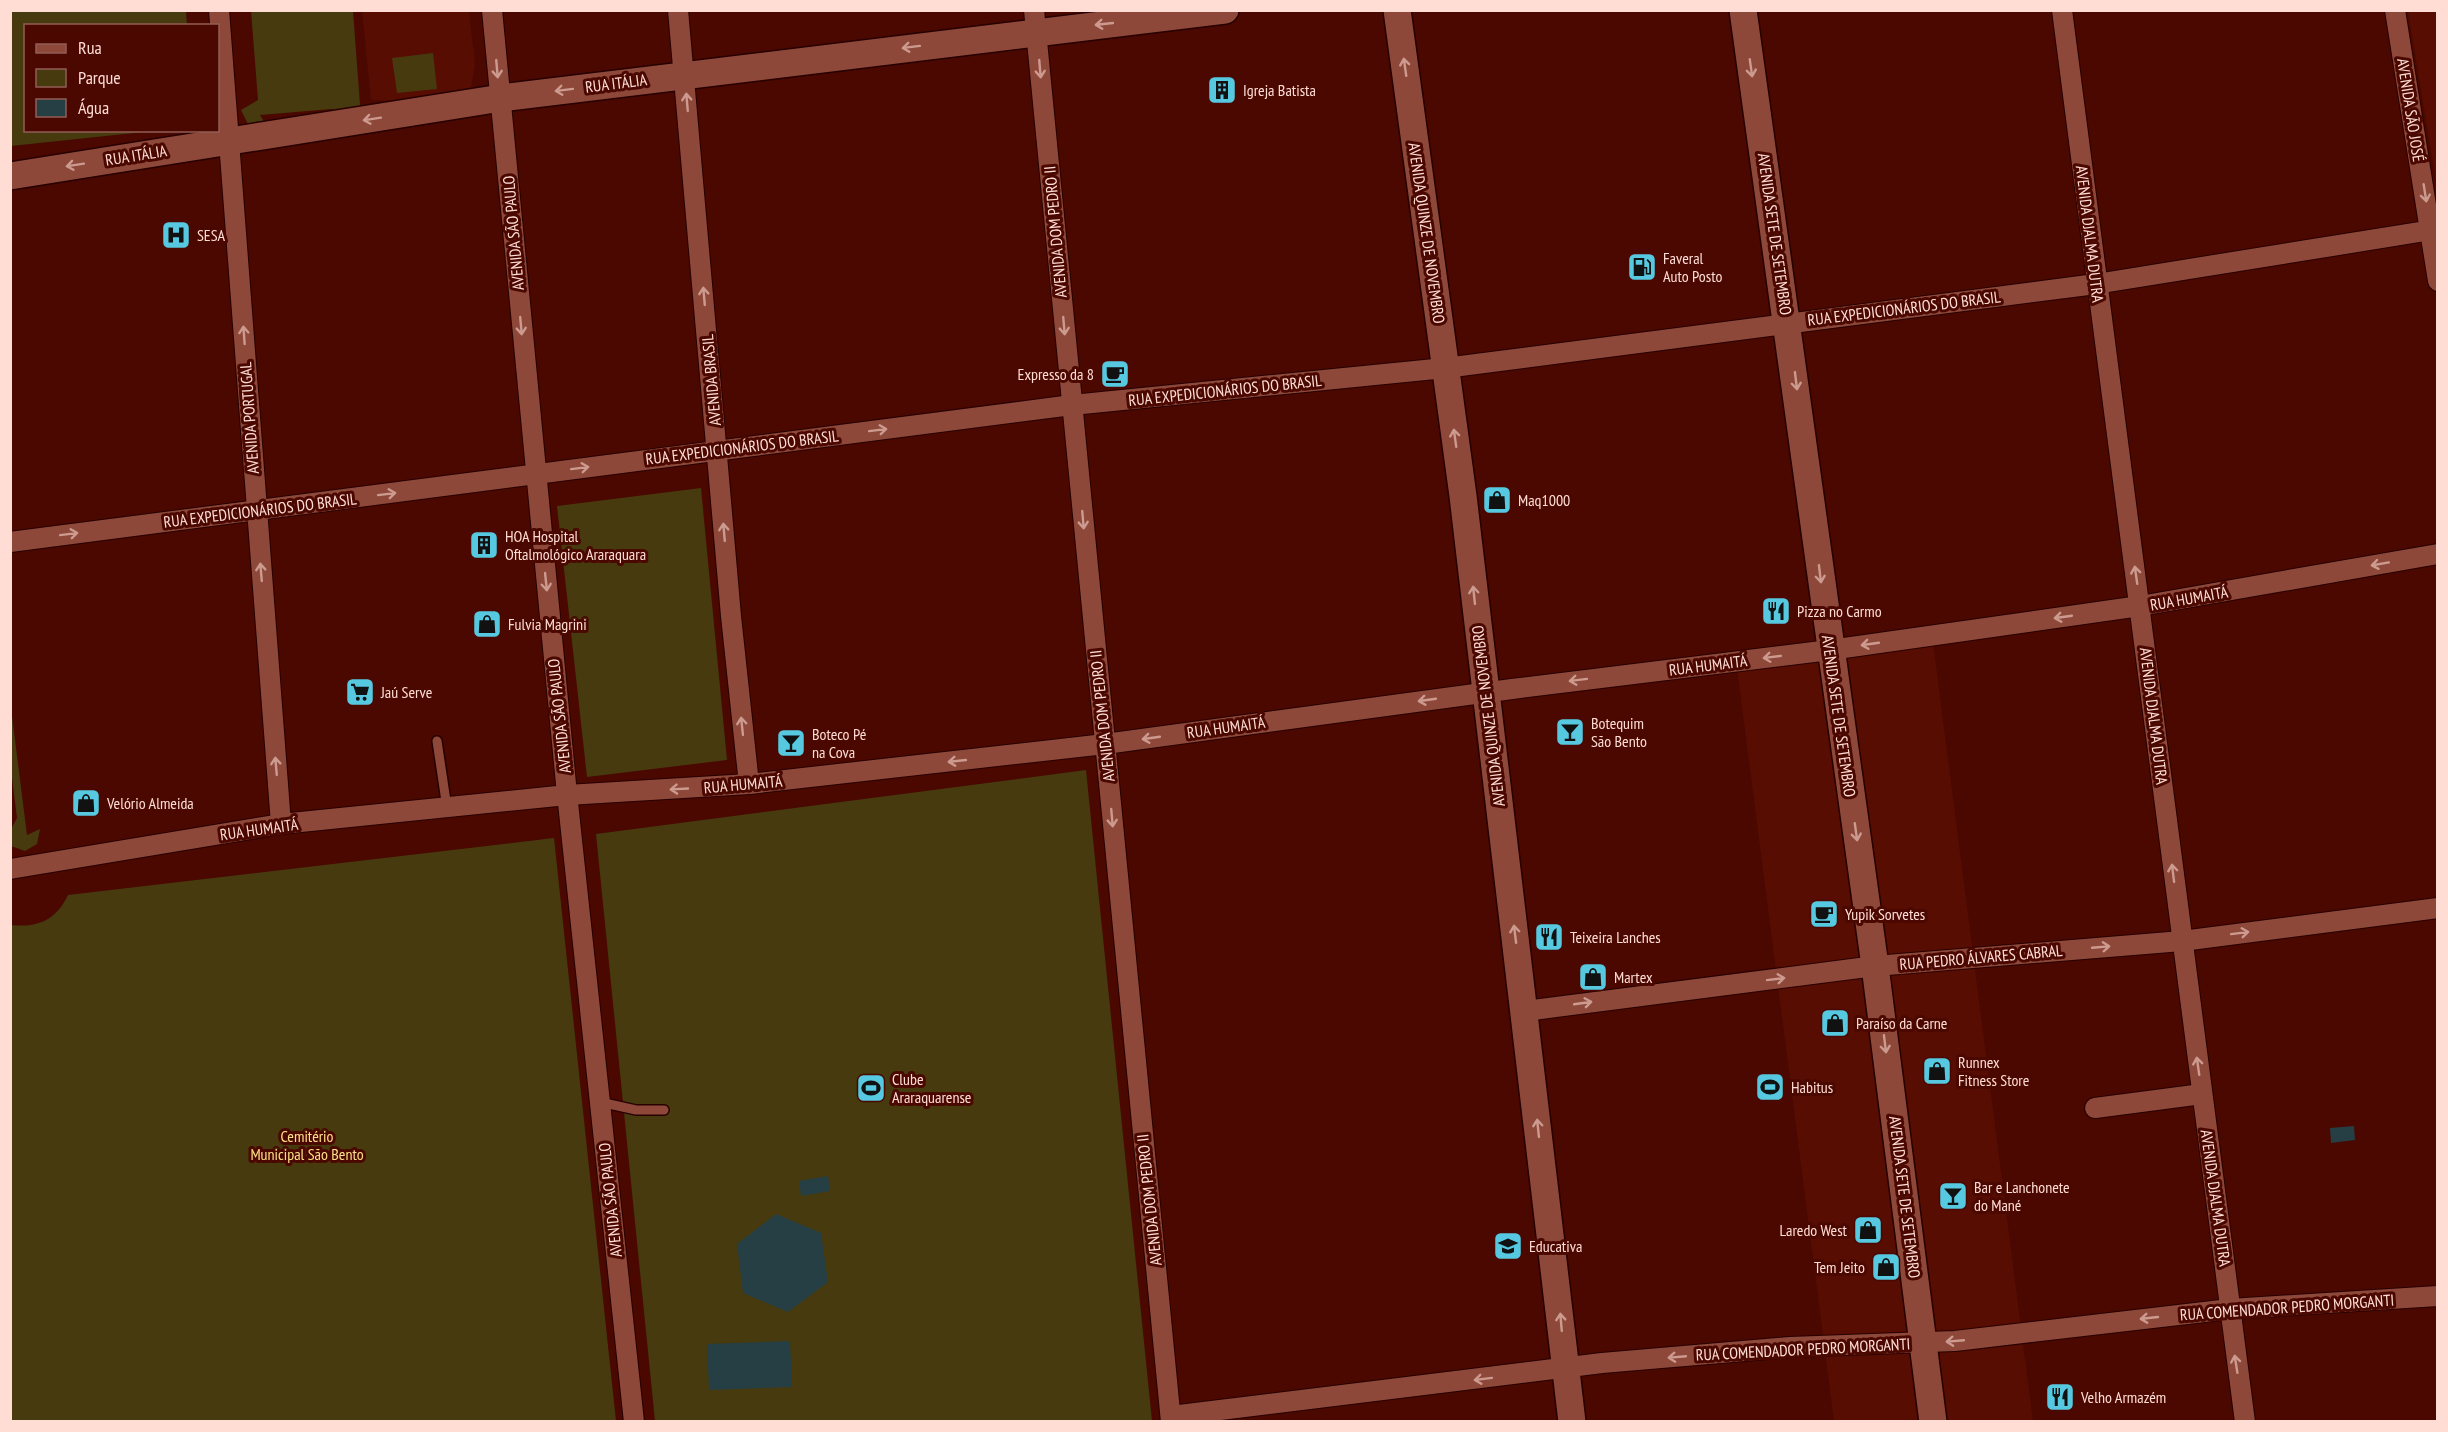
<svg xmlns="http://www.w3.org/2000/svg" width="2448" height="1432" font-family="'PT Sans Narrow',sans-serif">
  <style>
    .built { fill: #570d01 }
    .green { fill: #463a0e }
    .water { fill: #263f44 }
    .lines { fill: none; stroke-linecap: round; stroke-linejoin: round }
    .lane-casing { stroke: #270000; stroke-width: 12 }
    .street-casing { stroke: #270000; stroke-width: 22 }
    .secondary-casing { stroke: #270000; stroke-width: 30 }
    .lane { stroke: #8d483a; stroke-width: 9 }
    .street { stroke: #8d483a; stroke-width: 20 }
    .secondary { stroke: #8d483a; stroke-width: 27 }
    .oneway { stroke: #cc9a8f }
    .labels { text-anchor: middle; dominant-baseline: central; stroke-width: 6; stroke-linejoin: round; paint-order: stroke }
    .street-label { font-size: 16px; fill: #ffddd5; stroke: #4a0800 }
    .poi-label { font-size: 16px; fill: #ffddd5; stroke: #4a0800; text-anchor: start }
    .park-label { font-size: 16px; fill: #fce087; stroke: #4a0800 }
  </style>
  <rect width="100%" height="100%" fill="#4a0800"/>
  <!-- built -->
  <g class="built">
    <path d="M362 11H469L475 64 471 89 460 93 398 101 371 100Z"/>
    <path d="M2408 11H2437V187Z"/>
    <path d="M1933 642 2033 1421H1834L1737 668Z"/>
  </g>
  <!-- green -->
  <g class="green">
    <path d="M10 11H186L187 25 26 26V130L153 131 11 146Z"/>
    <path d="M251 11H353L361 118 346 120 332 109 260 115 268 128 251 130 241 110 258 100Z"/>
    <path d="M433 53 437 89 397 93 392 58Z"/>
    <path d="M701 488 727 760 587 777 557 506Z"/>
    <path d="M10 700 27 835 40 829 37 844 25 851 11 846V829L17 818 10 762Z"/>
    <path d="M1086 770 1152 1421H655L596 834Z"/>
    <path d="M554 838 616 1421H11V925C38 928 56 920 68 895Z"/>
  </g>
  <!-- water -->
  <g class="water">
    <path d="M2354 1126 2355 1140 2331 1143 2330 1128Z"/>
    <path d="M828 1176 830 1191 801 1196 799 1181Z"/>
    <path d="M776 1214 821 1233 828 1282 788 1312 743 1293 737 1244Z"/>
    <path d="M790 1341 792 1387 709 1390 707 1344Z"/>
  </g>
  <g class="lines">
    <!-- lane casing -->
    <g class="lane-casing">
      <g id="lane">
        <path d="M437 741 447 808"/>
        <path d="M600 1102 636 1110H664"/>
      </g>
    </g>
    <!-- street casing -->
    <g class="street-casing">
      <g id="street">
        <path d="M219 10 281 824"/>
        <path d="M492 10 566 784 634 1422"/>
        <path d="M678 10 731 616 749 784"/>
        <path d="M1034 10 1171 1422"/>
        <path d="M2062 10 2245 1422"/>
        <path d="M2395 10 2438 281"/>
        <path d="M10 542 1072 405 1445 368 2096 284 2438 229"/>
        <path d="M10 869 281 824 567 795 749 784 1105 744 1512 689 1830 650 2140 606 2438 554"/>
        <path d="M1525 1011 1875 966 2182 941 2438 908"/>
        <path d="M2095 1108 2202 1094"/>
        <path d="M1171 1416 1602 1363 1790 1347 1955 1341 2230 1309 2438 1296"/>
      </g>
    </g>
    <!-- secondary casing -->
    <g class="secondary-casing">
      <g id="secondary">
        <path d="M1397 10 1463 496 1572 1422"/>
        <path d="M1743 10 1875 966 1933 1422"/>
        <path d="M10 176 501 98 1225 10"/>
      </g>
    </g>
    <!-- lane -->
    <use href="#lane" class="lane"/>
    <!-- street -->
    <use href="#street" class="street"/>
    <!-- secondary -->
    <use href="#secondary" class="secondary"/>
  </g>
  <!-- one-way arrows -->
  <defs><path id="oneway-shaft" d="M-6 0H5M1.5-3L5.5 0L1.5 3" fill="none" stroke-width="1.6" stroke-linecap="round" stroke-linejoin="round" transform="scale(1.5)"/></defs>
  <g class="oneway">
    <use href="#oneway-shaft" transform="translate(1104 24) rotate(174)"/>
    <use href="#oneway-shaft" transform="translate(911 47) rotate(173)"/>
    <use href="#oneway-shaft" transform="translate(1405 67) rotate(-98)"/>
    <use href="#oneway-shaft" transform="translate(1751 68) rotate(82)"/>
    <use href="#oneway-shaft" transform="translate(497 69) rotate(85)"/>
    <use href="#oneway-shaft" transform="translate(1040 69) rotate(85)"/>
    <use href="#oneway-shaft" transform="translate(564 90) rotate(173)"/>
    <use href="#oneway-shaft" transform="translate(687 102) rotate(-95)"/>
    <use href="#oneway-shaft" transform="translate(372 119) rotate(171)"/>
    <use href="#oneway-shaft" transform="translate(75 165) rotate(171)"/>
    <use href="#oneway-shaft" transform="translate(2425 193) rotate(81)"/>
    <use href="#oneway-shaft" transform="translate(704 296) rotate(-95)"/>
    <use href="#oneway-shaft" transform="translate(521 326) rotate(85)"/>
    <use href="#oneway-shaft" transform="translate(1064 326) rotate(85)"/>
    <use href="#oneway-shaft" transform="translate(244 335) rotate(-94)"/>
    <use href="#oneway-shaft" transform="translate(1796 381) rotate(83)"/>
    <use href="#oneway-shaft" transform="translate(878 430) rotate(-7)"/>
    <use href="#oneway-shaft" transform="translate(1455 438) rotate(-98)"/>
    <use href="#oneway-shaft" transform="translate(580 468) rotate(-7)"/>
    <use href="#oneway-shaft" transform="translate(387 494) rotate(-7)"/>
    <use href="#oneway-shaft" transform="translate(1083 520) rotate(85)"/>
    <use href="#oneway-shaft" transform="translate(724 532) rotate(-95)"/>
    <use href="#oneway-shaft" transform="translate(69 534) rotate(-7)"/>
    <use href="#oneway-shaft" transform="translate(2380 564) rotate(170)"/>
    <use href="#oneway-shaft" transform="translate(261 572) rotate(-95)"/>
    <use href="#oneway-shaft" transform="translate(1820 574) rotate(83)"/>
    <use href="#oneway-shaft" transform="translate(2136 575) rotate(-98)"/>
    <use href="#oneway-shaft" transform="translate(546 582) rotate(84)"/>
    <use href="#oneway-shaft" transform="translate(1474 595) rotate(-96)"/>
    <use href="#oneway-shaft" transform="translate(2063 617) rotate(172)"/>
    <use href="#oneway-shaft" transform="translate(1870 644) rotate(172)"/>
    <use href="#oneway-shaft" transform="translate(1772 657) rotate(173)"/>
    <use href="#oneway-shaft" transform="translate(1578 680) rotate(173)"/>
    <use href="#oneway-shaft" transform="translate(1427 700) rotate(172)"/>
    <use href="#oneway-shaft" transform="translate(742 726) rotate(-96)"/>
    <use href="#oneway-shaft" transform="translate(1151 738) rotate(172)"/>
    <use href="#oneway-shaft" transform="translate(957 761) rotate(174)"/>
    <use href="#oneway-shaft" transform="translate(276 766) rotate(-95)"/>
    <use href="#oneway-shaft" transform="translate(679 789) rotate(177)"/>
    <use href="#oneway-shaft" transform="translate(1112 818) rotate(85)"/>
    <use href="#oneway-shaft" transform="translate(1856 832) rotate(82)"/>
    <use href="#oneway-shaft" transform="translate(2173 873) rotate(-97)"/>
    <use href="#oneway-shaft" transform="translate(2240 933) rotate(-7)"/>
    <use href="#oneway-shaft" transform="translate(1515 934) rotate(-97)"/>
    <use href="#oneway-shaft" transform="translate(2101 947) rotate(-5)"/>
    <use href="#oneway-shaft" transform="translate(1776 979) rotate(-7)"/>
    <use href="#oneway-shaft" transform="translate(1583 1003) rotate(-8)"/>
    <use href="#oneway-shaft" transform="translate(1885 1044) rotate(83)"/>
    <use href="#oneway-shaft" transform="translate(2198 1066) rotate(-98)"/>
    <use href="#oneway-shaft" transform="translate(1538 1128) rotate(-96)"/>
    <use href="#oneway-shaft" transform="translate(2149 1318) rotate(174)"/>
    <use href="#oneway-shaft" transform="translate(1561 1322) rotate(-95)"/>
    <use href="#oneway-shaft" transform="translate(1955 1341) rotate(175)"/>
    <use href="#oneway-shaft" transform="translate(1677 1357) rotate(175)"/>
    <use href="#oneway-shaft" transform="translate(2236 1364) rotate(-99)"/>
    <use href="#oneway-shaft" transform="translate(1483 1379) rotate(173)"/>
  </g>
  <!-- icons -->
  <defs>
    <g id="building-square" transform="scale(1.5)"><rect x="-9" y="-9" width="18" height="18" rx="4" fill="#56c9e0" stroke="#4a0800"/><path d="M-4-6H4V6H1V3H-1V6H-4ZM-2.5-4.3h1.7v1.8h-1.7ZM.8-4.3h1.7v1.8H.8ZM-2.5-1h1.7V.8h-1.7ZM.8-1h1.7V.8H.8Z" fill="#111"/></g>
    <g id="hospital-square" transform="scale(1.5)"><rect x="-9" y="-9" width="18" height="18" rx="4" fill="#56c9e0" stroke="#4a0800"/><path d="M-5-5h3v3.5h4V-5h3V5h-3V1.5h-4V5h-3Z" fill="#111"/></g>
    <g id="fuel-square" transform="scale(1.5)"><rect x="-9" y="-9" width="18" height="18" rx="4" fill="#56c9e0" stroke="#4a0800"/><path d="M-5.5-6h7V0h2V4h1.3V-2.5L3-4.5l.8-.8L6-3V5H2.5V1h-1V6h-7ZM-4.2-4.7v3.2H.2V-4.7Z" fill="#111"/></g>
    <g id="cafe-square" transform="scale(1.5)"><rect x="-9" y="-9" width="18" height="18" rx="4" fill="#56c9e0" stroke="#4a0800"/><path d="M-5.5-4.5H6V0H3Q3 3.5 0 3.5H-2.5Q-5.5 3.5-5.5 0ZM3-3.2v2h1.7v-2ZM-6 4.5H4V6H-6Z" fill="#111"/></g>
    <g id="shop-square" transform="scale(1.5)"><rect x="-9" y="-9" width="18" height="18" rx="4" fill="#56c9e0" stroke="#4a0800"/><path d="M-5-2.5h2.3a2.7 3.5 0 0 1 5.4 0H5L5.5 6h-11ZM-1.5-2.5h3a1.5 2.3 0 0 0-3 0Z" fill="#111"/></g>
    <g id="restaurant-square" transform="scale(1.5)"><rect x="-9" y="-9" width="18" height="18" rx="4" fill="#56c9e0" stroke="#4a0800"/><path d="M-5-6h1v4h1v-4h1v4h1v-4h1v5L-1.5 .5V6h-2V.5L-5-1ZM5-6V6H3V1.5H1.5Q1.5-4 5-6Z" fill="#111"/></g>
    <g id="supermarket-square" transform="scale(1.5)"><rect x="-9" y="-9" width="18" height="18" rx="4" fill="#56c9e0" stroke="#4a0800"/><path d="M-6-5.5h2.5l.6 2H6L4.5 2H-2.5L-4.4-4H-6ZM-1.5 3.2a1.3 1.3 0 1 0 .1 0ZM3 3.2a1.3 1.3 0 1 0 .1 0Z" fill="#111"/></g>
    <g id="bar-square" transform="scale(1.5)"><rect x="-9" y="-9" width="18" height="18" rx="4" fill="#56c9e0" stroke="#4a0800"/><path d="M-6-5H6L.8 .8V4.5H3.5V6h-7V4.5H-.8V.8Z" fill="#111"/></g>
    <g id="stadium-square" transform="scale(1.5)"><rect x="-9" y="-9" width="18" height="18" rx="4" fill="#56c9e0" stroke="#4a0800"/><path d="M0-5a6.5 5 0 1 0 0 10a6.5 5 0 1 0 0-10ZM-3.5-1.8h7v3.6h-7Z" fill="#111"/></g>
    <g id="school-square" transform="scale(1.5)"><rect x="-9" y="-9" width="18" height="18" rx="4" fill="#56c9e0" stroke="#4a0800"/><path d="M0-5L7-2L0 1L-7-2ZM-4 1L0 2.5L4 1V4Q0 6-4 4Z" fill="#111"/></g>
  </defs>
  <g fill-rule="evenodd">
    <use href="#building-square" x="1222" y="90"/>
    <use href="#hospital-square" x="176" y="235"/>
    <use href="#fuel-square" x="1642" y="267"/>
    <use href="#cafe-square" x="1115" y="374"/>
    <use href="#shop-square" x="1497" y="500"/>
    <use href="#building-square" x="484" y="545"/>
    <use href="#restaurant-square" x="1776" y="611"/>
    <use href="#shop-square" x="487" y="624"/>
    <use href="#supermarket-square" x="360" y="692"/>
    <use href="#bar-square" x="1570" y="732"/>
    <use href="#bar-square" x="791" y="743"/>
    <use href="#shop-square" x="86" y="803"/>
    <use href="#cafe-square" x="1824" y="914"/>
    <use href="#restaurant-square" x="1549" y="937"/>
    <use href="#shop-square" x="1593" y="977"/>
    <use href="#shop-square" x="1835" y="1023"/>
    <use href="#shop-square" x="1937" y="1071"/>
    <use href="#stadium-square" x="1770" y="1087"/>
    <use href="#stadium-square" x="871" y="1088"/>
    <use href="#bar-square" x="1953" y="1196"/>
    <use href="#shop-square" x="1868" y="1230"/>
    <use href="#school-square" x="1508" y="1246"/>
    <use href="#shop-square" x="1886" y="1267"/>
    <use href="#restaurant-square" x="2060" y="1397"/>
  </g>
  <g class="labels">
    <!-- street labels -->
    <g class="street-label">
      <text transform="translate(616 83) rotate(-7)">RUA ITÁLIA</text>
      <text transform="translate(2411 110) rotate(81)">AVENIDA SÃO JOSÉ</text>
      <text transform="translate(136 155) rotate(-9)">RUA ITÁLIA</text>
      <text transform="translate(1055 232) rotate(-95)">AVENIDA DOM PEDRO II</text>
      <text transform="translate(513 233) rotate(-95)">AVENIDA SÃO PAULO</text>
      <text transform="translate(1427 233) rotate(82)">AVENIDA QUINZE DE NOVEMBRO</text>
      <text transform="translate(1775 234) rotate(82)">AVENIDA SETE DE SETEMBRO</text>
      <text transform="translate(2090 234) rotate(83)">AVENIDA DJALMA DUTRA</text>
      <text transform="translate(1904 308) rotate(-7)">RUA EXPEDICIONÁRIOS DO BRASIL</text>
      <text transform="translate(711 380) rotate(-95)">AVENIDA BRASIL</text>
      <text transform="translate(1225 390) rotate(-6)">RUA EXPEDICIONÁRIOS DO BRASIL</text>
      <text transform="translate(249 418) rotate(-94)">AVENIDA PORTUGAL</text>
      <text transform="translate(742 447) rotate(-7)">RUA EXPEDICIONÁRIOS DO BRASIL</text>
      <text transform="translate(260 510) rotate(-7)">RUA EXPEDICIONÁRIOS DO BRASIL</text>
      <text transform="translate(2189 598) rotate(-10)">RUA HUMAITÁ</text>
      <text transform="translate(1708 665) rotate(-7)">RUA HUMAITÁ</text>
      <text transform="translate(559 716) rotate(-96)">AVENIDA SÃO PAULO</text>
      <text transform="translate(1102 716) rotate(-96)">AVENIDA DOM PEDRO II</text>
      <text transform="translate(1488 716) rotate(-97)">AVENIDA QUINZE DE NOVEMBRO</text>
      <text transform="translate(1839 716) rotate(82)">AVENIDA SETE DE SETEMBRO</text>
      <text transform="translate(2154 716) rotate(83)">AVENIDA DJALMA DUTRA</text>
      <text transform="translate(1226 727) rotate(-8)">RUA HUMAITÁ</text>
      <text transform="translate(743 784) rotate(-5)">RUA HUMAITÁ</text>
      <text transform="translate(259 829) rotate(-8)">RUA HUMAITÁ</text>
      <text transform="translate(1981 957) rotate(-5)">RUA PEDRO ÁLVARES CABRAL</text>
      <text transform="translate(1905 1197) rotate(83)">AVENIDA SETE DE SETEMBRO</text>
      <text transform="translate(2216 1198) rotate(82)">AVENIDA DJALMA DUTRA</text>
      <text transform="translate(610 1200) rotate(-96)">AVENIDA SÃO PAULO</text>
      <text transform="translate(1149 1200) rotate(-96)">AVENIDA DOM PEDRO II</text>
      <text transform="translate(2287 1307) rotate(-4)">RUA COMENDADOR PEDRO MORGANTI</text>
      <text transform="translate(1803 1349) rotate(-3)">RUA COMENDADOR PEDRO MORGANTI</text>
    </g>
    <!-- poi labels -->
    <g class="poi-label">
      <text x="1243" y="90">Igreja Batista</text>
      <text x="197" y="235">SESA</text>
      <text x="1663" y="258">Faveral<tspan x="1663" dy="18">Auto Posto</tspan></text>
      <text x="1094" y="374" text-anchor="end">Expresso da 8</text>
      <text x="1518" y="500">Maq1000</text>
      <text x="505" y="536">HOA Hospital<tspan x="505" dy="18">Oftalmológico Araraquara</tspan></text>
      <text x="1797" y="611">Pizza no Carmo</text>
      <text x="508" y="624">Fulvia Magrini</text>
      <text x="381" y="692">Jaú Serve</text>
      <text x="1591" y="723">Botequim<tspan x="1591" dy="18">São Bento</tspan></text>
      <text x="812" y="734">Boteco Pé<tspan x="812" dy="18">na Cova</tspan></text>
      <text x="107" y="803">Velório Almeida</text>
      <text x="1845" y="914">Yupik Sorvetes</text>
      <text x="1570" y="937">Teixeira Lanches</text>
      <text x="1614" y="977">Martex</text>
      <text x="1856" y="1023">Paraíso da Carne</text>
      <text x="1958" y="1062">Runnex<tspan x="1958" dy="18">Fitness Store</tspan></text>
      <text x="892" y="1079">Clube<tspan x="892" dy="18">Araraquarense</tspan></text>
      <text x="1791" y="1087">Habitus</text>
      <text x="1974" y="1187">Bar e Lanchonete<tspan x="1974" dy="18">do Mané</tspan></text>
      <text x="1847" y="1230" text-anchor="end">Laredo West</text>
      <text x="1529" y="1246">Educativa</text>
      <text x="1865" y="1267" text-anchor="end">Tem Jeito</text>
      <text x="2081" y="1397">Velho Armazém</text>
    </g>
    <!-- park labels -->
    <g class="park-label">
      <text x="307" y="1136">Cemitério<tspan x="307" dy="18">Municipal São Bento</tspan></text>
    </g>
  </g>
  <!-- border -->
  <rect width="2448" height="1432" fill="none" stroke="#ffddd5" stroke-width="24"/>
  <!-- legend -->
  <rect x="24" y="24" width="195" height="108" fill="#4a0800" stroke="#925d55" stroke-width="1.5"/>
  <rect x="36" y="44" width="30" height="9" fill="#8d483a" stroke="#925d55" stroke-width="1.5"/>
  <text x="78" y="54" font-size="18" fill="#ffddd5">Rua</text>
  <rect x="36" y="69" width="30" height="18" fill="#463a0e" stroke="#925d55" stroke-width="1.5"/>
  <text x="78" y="84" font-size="18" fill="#ffddd5">Parque</text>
  <rect x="36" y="99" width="30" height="18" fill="#263f44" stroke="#925d55" stroke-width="1.5"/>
  <text x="78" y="114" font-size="18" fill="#ffddd5">Água</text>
</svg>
